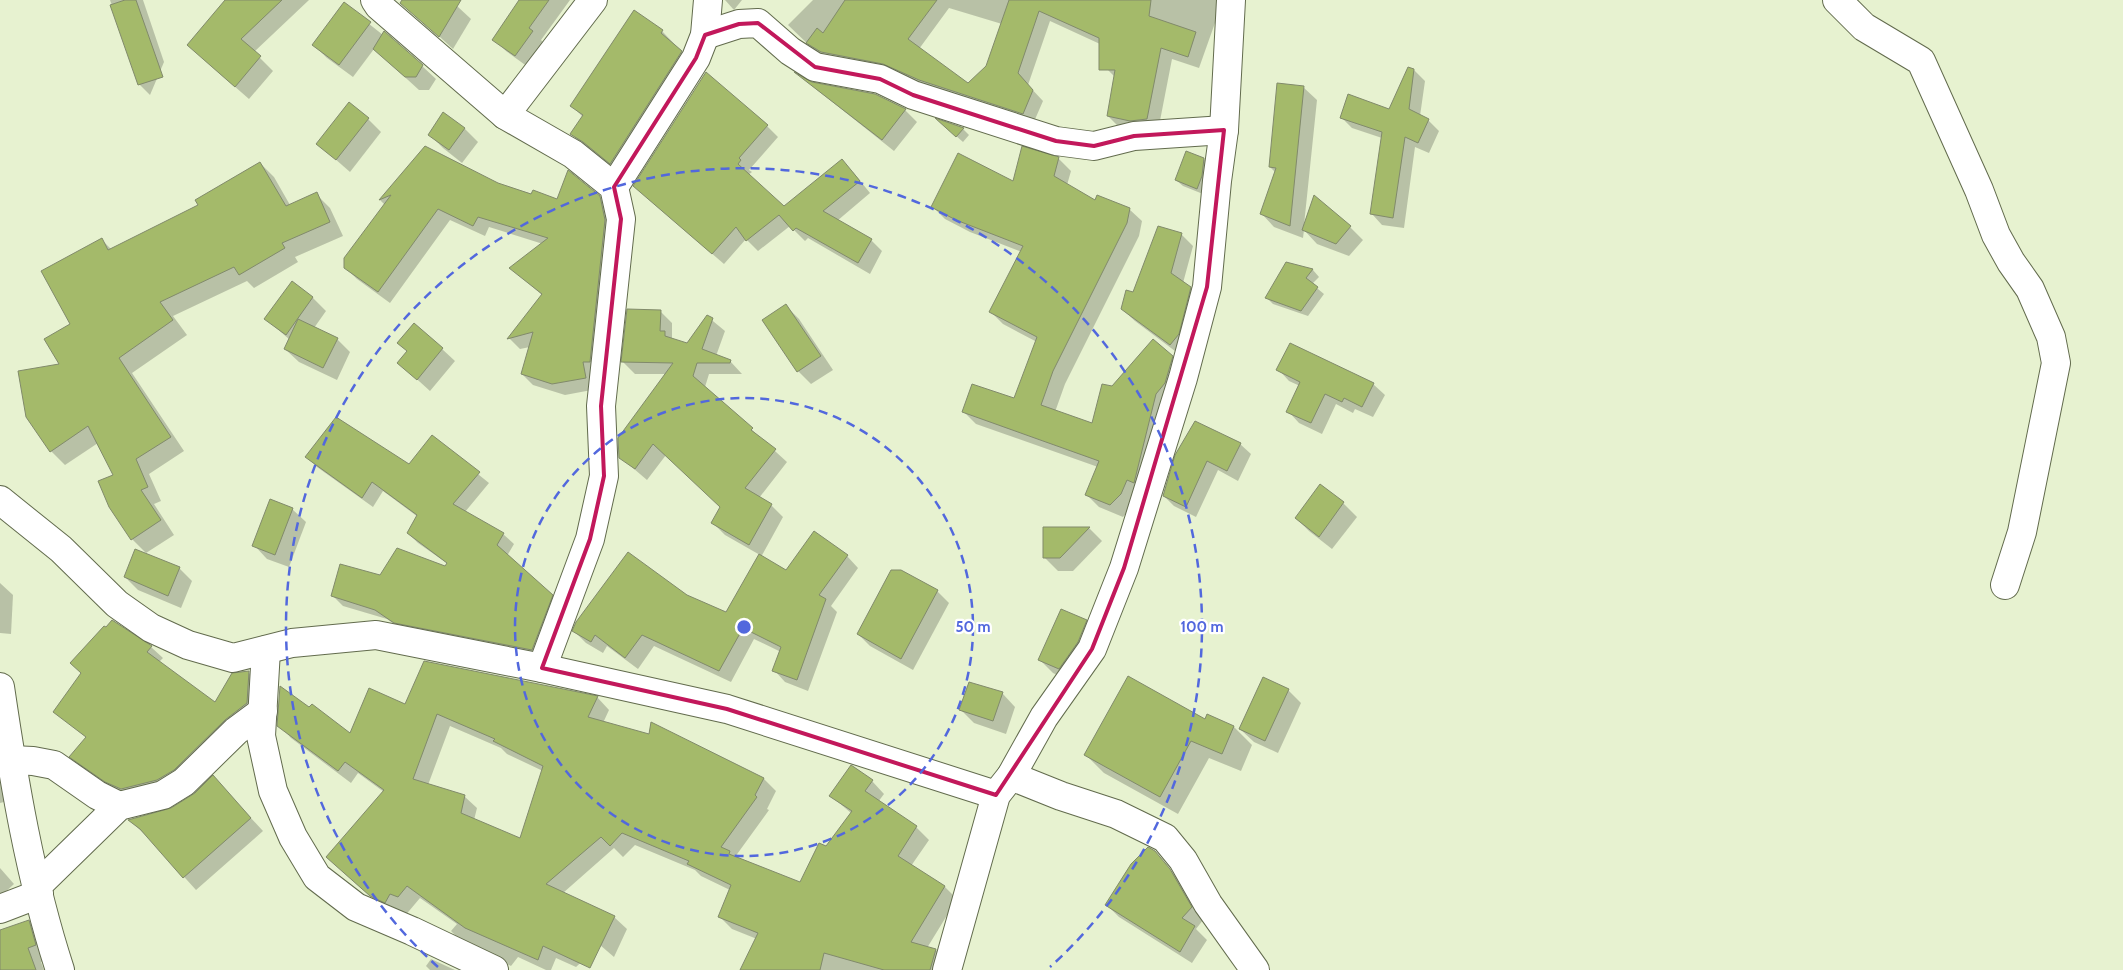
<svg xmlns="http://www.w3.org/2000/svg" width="2123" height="970" font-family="Cabin,sans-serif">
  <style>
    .shadow { fill: #0003; fill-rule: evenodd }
    .building { fill: #a4ba6a; stroke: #818a6b; fill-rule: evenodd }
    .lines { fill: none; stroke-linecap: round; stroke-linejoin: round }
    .street-casing { stroke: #626b4d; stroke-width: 30 }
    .street { stroke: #fff; stroke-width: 28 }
    .marked { fill: none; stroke: #c2185b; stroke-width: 4; stroke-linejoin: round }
    .ring { fill: none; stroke: #5268dd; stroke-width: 2.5; stroke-dasharray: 9 6 }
    .centre { fill: #5268dd; stroke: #fff; stroke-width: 2.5 }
    .ring-label { font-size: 15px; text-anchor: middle; font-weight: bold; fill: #5268dd; stroke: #fff; stroke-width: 4.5; stroke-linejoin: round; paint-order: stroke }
  </style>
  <rect width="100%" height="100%" fill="#e7f2d0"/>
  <!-- shadow -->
  <g class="shadow">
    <path d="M110 0H143L164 62 150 95 139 84Z"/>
    <path d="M243 0H309L254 52 273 71 249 99 202 58Z"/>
    <path d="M405 0H448L457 6 471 19 453 49 418 17Z"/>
    <path d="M521 0H570L541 40 544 43 528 67 506 51 494 39Z"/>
    <path d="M725 0H742L734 10Z"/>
    <path d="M813 0H1108L1100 44 1050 21 1028 85 1043 101 1033 124 833 62 814 50 788 25ZM949 8 1002 24 987 67 968 85 919 49Z"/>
    <path d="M1135 0H1234L1221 6 1199 68 1172 59 1158 131 1120 128 1108 116 1115 77 1108 70Z"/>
    <path d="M344 4 422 66 436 79 429 90H419L374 49 353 77 327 58 314 45Z"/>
    <path d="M662 31 700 71 629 181 590 153 572 134 583 117 572 106Z"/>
    <path d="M1414 70 1425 81 1420 116 1428 120 1439 131 1429 153 1415 147 1404 228 1382 225 1372 214 1382 138 1352 128 1341 117 1389 111Z"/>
    <path d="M801 77 812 84 905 110 917 122 894 151Z"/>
    <path d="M1303 87 1317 100 1304 225 1350 227 1363 240 1349 256 1317 244 1304 230 1303 238 1274 227 1261 213 1275 172 1270 167Z"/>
    <path d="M444 113 465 129 478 142 462 163 443 148 429 134Z"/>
    <path d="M368 119 381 132 350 172 318 144Z"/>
    <path d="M939 121 963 129 969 135 963 142Z"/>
    <path d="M767 126 778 137 749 170 752 172 748 175 784 208 853 172 870 193 837 221 871 240 882 251 870 274 808 238 805 241 790 226 758 251 746 239 724 264 646 197Z"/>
    <path d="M425 147 498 184 557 201 599 197 611 209 597 389 565 395 533 385 522 374 530 347 520 349 509 338 542 295 511 268 543 244 489 227 485 236 450 220 390 303 357 279 345 267 385 205 380 200Z"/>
    <path d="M1058 158 1071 171 1067 185 1095 202 1129 209 1142 221 1139 236 1065 384 1055 412 1093 425 1112 388 1172 357 1184 370 1133 506 1123 517 1099 507 1087 495 1098 467 976 424 964 412 1015 400 1037 342 1003 324 991 312 1022 252 970 232 945 219 933 207 1014 183Z"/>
    <path d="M1204 159 1210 165 1203 194 1183 186 1176 180Z"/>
    <path d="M260 163 274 177 290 205 316 194 330 208 343 236 295 257 298 262 254 288 247 281 173 316 187 335 132 373 184 451 149 474 161 501 154 504 174 535 146 553 132 539 114 475 98 443 65 465 51 451 61 365 71 325 102 240 112 250 199 205Z"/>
    <path d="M1181 234 1193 246 1183 283 1203 300 1183 357 1135 321 1122 309Z"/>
    <path d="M1287 263 1313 270 1319 277 1312 284 1324 294 1308 316 1273 304 1267 298Z"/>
    <path d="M292 283 313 298 326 311 314 328 337 339 350 352 337 380 299 362 285 349 290 340 266 319Z"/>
    <path d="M786 306 799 319 833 370 811 384 798 371Z"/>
    <path d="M660 311 672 323V339L687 345 708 317 725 331 716 356 730 361 742 374H709L705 387 787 462 759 498 771 505 783 517 761 557 787 571 847 556 858 568 831 606 837 612 808 691 785 682 774 670 781 652 754 639 731 682 654 646 638 669 607 646 603 653 586 643 574 631 687 596 726 614 760 555 725 535 713 523 722 507 666 455 647 480 620 457 666 374H635L623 362Z"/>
    <path d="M399 343 442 349 455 361 430 391 399 363 408 352Z"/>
    <path d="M1278 369 1373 384 1385 395 1373 417 1355 409 1353 413 1336 404 1322 434 1299 423 1288 411 1300 386 1289 381Z"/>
    <path d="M432 437 489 483 465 512 503 534 514 544 507 556 562 606 542 660 405 632 387 619 343 606 333 596 381 577 446 568 448 564 418 543 408 533 418 517 383 491 373 507 317 467 307 457 410 466Z"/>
    <path d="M1240 444 1251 454 1238 481 1218 470 1196 517 1174 506 1164 496 1176 456Z"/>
    <path d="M1320 486 1343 503 1357 517 1332 549 1309 531 1296 518Z"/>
    <path d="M292 509 306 522 289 567 267 559 254 545Z"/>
    <path d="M1045 528H1089L1102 541 1073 571H1058L1045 558Z"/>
    <path d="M179 568 192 581 181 608 138 590 125 577Z"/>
    <path d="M0 583 13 595 11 634 0 633Z"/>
    <path d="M937 591 949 603 913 670 870 646 858 634Z"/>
    <path d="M113 621 151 647 163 658 159 662 216 704 248 672 259 683 258 715 186 781 118 793 82 768 71 757 87 738 54 712 82 674 106 629Z"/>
    <path d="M1086 621 1099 634 1072 682 1053 673 1040 660Z"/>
    <path d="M1288 690 1301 703 1278 753 1254 742 1240 729Z"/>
    <path d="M1002 693 1015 707 1006 734 974 723 961 710Z"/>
    <path d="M597 697 609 710 603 723 650 736 652 724 764 779 776 791 767 809 769 810 735 857 801 883 851 813 831 796 872 781 884 794 878 802 916 827 929 840 911 866 945 887 957 899 927 948 936 950 948 963 946 970H741L757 939 732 929 720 917 730 890 701 876 695 870 635 845 623 857 614 848 563 893 614 917 627 929 614 957 600 945 576 967 556 958 551 970H546L518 957 511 966 464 944 451 931 457 924 420 898 404 917 384 908 327 857 384 792 358 773 351 783 291 738 279 725 310 709 350 735 406 706ZM450 726 501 748 507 754 543 771 521 839 474 820 477 808 464 796 428 785Z"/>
    <path d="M1208 716 1234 727 1252 745 1241 771 1209 758 1178 814 1104 773 1085 754 1206 721Z"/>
    <path d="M0 741 12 800 0 803Z"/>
    <path d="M213 777 263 831 196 890 149 838 130 821 172 809 196 794Z"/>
    <path d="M1154 852 1182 883 1203 920 1196 929 1207 940 1192 963 1119 917 1107 905Z"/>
    <path d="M0 868 14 884 0 897Z"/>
    <path d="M29 921 42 935 49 959 41 962 44 970H0V932Z"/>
    <path d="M431 959 455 970H430L426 966Z"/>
  </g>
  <!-- building -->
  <g class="building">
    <path d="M125 0H136L163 77 138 85 110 5Z"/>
    <path d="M225 0H282L241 39 261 56 235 87 187 45Z"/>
    <path d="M402 0H461L439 37 400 3Z"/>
    <path d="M519 0H549L529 28 533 31 515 56 492 40Z"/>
    <path d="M845 0H937L908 39 968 83 986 66 1009 0H1151L1149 16 1196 32 1188 57 1161 48 1147 119 1130 121 1107 116 1115 70H1099V38L1039 11 1018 73 1033 90 1023 114 919 80 883 64 821 52 806 43 817 28 823 33Z"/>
    <path d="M344 2 371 22 339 65 312 45Z"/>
    <path d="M634 10 663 30 661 33 682 51 610 164 583 142 570 134 583 115 570 106Z"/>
    <path d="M384 31 423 65 416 77H405L373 49Z"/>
    <path d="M1408 67 1414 69 1409 109 1429 119 1418 143 1405 137 1393 218 1370 214 1382 132 1340 118 1348 94 1389 109Z"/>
    <path d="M706 72 768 125 739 158 741 160 738 164 784 206 842 159 860 181 823 211 872 239 858 263 796 228 793 231 779 215 746 241 736 227 712 254 633 186Z"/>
    <path d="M794 72 812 82 875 94 906 109 882 140Z"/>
    <path d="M1277 83 1304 86 1290 226 1260 214 1276 168 1269 167Z"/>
    <path d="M349 102 369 118 336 160 316 144Z"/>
    <path d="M443 112 465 128 449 150 428 135Z"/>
    <path d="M935 118 964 128 956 137Z"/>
    <path d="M425 146 498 183 531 194 533 190 557 199 568 170 600 196 605 220 590 362H583L586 378 552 384 521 374 533 332 507 339 542 294 509 268 548 238 478 217 473 226 438 209 378 292 344 268V258L391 195 379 200Z"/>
    <path d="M1022 146 1059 157 1054 176 1095 200 1097 195 1130 208 1127 223 1053 371 1041 405 1092 423 1102 384 1112 386 1153 339 1173 356 1165 383 1156 394 1134 483 1127 480 1121 494 1110 505 1085 495 1099 461 962 412 972 384 1014 398 1037 337 989 312 1023 246 956 220 931 207 958 153 1013 181Z"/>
    <path d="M1186 151 1204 158 1202 176 1197 189 1175 180Z"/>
    <path d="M260 162 286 206 317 192 330 222 282 243 285 248 239 275 234 267 160 302 173 320 119 358 171 437 136 459 148 487 141 490 161 520 131 540 109 507 98 481 113 475 88 426 50 452 26 417 18 371 59 364 44 339 70 324 41 271 102 238 108 250 198 205 195 200Z"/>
    <path d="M1314 195 1351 226 1336 244 1302 230Z"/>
    <path d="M1158 226 1182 233 1171 273 1191 287 1179 334 1170 345 1121 309 1126 290 1133 292Z"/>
    <path d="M1286 262 1313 269 1306 278 1318 287 1301 311 1265 298Z"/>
    <path d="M292 281 313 297 286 335 264 319Z"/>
    <path d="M786 304 821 356 797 372 762 320Z"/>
    <path d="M627 309 661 310 660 331H665V336L687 343 707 315 713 318 702 349 731 360 730 363H697L693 376 753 428 751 430 776 449 745 488 772 504 749 545 711 523 720 507 653 444 635 469 619 458 618 438 673 363 621 362Z"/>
    <path d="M298 319 338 338 323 368 284 349Z"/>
    <path d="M414 323 443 348 417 380 397 363 407 351 397 343Z"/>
    <path d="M1290 343 1374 383 1362 407 1344 398 1342 402 1325 394 1311 423 1286 412 1300 382 1276 370Z"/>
    <path d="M336 417 409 464 432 435 480 472 453 504 504 533 497 545 553 595 532 650 394 623 375 610 331 596 340 564 380 575 397 548 445 566 447 563 407 533 417 515 372 482 362 498 305 457Z"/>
    <path d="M1195 421 1241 443 1227 471 1207 461 1186 507 1163 496 1175 455Z"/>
    <path d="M1320 484 1344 502 1319 537 1295 518Z"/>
    <path d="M270 499 293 508 275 555 252 546Z"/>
    <path d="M1043 527H1090L1060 558H1043Z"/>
    <path d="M814 531 848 555 819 595 826 599 797 680 772 671 781 647 743 628 719 671 642 635 625 658 595 635 591 642 572 631 576 622 628 552 687 595 726 612 759 554 786 570Z"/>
    <path d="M135 549 180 567 168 596 124 577Z"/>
    <path d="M891 570H901L938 590 901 659 857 634Z"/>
    <path d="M1061 609 1087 620 1078 642 1059 669 1038 660Z"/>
    <path d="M112 620 152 646 147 652 215 702 232 673 249 671 247 703 225 720 174 770 157 780 121 789 105 782 69 757 86 737 53 712 81 673 70 663 104 626 106 627Z"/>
    <path d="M424 661 598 696 588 717 649 734 651 722 764 778 755 795 757 797 721 847 730 851 729 854 800 882 819 843 826 846 852 811 829 796 851 765 873 780 865 791 917 826 898 856 945 886 911 942 936 949 930 970H884L824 953 820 970H740L758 933 718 917 731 885 687 864 689 861 622 833 610 846 601 837 546 884 615 916 590 968 543 946 538 960 465 928 407 886 398 897 390 894 385 903 370 896 326 857 384 790 345 762 338 771 277 726 280 686 309 707 312 704 350 733 369 688 405 704ZM437 714 495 739 493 741 543 766 520 838 461 813 465 795 413 779Z"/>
    <path d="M1128 676 1205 719 1207 714 1234 726 1222 754 1191 741 1160 797 1084 755Z"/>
    <path d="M1263 677 1289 689 1265 741 1239 729Z"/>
    <path d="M969 682 1003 692 993 721 959 710Z"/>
    <path d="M213 775 251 818 183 878 140 829 128 820 171 808 195 793Z"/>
    <path d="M1148 847 1155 851 1170 869 1192 907 1182 918 1195 926 1180 952 1105 905 1131 864Z"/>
    <path d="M29 920 36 945 28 948 36 970H0V930Z"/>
  </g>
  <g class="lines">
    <!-- street casing -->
    <g class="street-casing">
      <g id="street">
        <path d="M375 0 379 6 505 115 573 154 614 187 621 219 601 406 604 476 590 539 542 668"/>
        <path d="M1837 0 1864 27 1921 61 1979 190 1996 235 2011 262 2030 289 2051 337 2056 363 2022 532 2005 585"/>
        <path d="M705 35 739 24 758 23 790 51 815 67 880 79 913 95 1056 141 1094 146 1134 136 1224 130"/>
        <path d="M505 115 593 0"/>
        <path d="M614 187 696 58 705 35 708 0"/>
        <path d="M0 500 61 549 117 604 151 628 188 645 233 658 292 643 376 635 542 668 727 709 996 795"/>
        <path d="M266 650 261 736 273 791 293 837 317 877 356 907 412 931 494 970"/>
        <path d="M0 687C14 782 30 878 60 970"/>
        <path d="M11 760 33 761 54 765 97 795 119 806"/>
        <path d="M1011 776 1061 796 1116 814 1165 838 1183 860 1208 904 1255 970"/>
        <path d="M37 886 119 806 163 795 184 782 236 731 263 711"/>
        <path d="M0 909 39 894"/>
        <path d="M947 970 996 795 1011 776 1044 717 1092 649 1124 568 1183 378 1207 287 1217 181 1224 130 1231 0"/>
      </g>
    </g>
    <!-- street -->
    <use href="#street" class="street"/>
  </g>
  <!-- marked area -->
  <path class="marked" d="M758 23 815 67 880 79 913 95 1056 141 1094 146 1134 136 1224 130 1207 287 1124 568 1092 649 996 795 727 709 542 668 590 539 604 476 601 406 621 219 614 187 696 58 705 35 739 24Z"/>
  <!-- distance rings -->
  <g class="ring">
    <circle cx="744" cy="627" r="229"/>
    <path d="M438 967A458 458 0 1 1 1050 967"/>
  </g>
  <circle cx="744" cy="627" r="8" class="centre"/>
  <g class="ring-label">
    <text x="973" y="632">50 m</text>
    <text x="1202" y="632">100 m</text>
  </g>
</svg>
